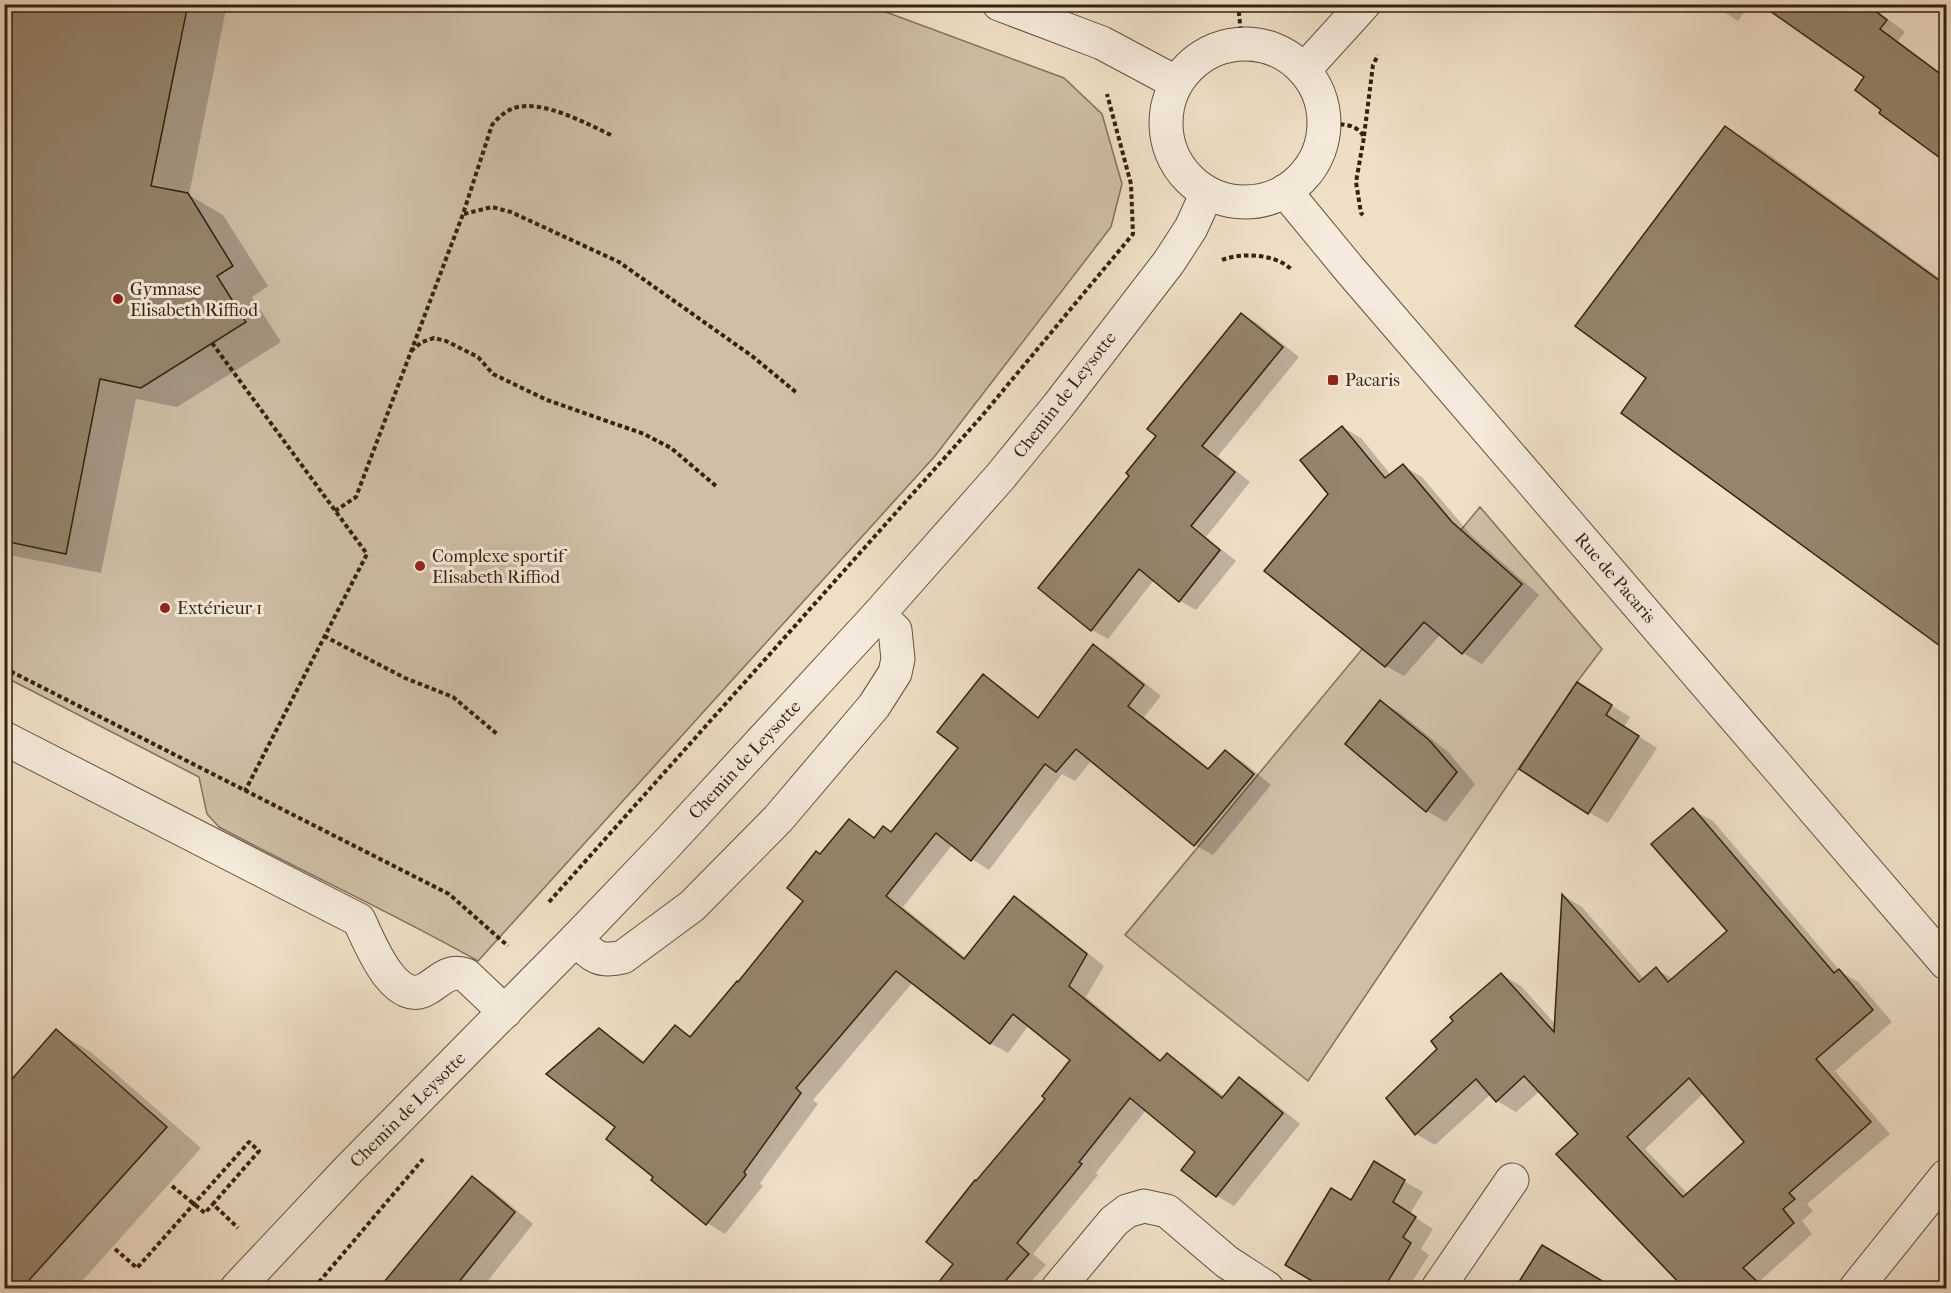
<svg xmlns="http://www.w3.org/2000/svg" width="1951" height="1293" font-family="'IM FELL French Canon',serif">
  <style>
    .green { fill: #cfbfa7; stroke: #82715a; stroke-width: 1.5 }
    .shadow { fill: #0003; fill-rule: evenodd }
    .building { fill: #95856d; stroke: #34230c; stroke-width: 1.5; fill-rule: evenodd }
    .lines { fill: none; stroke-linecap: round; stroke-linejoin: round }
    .minor-casing { stroke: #63523b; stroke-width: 35 }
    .path { stroke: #34230c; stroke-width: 4; stroke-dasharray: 4.5 3; stroke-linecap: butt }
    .minor { stroke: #f5eadb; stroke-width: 33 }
    .poi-dot { fill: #8f2418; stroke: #f5eadb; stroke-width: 2 }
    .labels { text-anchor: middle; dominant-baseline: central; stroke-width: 6; stroke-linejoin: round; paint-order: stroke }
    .poi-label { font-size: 18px; fill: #34230c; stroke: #f5eadb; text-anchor: start }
    .street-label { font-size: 18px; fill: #34230c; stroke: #f5eadb }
  </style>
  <rect width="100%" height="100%" fill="#efdfc7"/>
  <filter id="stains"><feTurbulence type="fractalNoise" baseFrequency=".00333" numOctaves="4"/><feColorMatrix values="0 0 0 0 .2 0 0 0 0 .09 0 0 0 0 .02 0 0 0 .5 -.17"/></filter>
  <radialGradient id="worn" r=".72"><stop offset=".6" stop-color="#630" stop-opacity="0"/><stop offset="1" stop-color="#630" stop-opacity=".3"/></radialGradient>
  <!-- green -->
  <g class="green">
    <path d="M4 5H867L1064 78 1102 114 1122 184 1111 227 935 456 478 961C393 913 305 873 219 827L207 814 199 777 5 677Z"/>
    <path d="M1480 507 1602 649 1577 682 1308 1081 1125 935Z"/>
  </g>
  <!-- shadow -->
  <g class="shadow">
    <path d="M4 4H227L189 195 223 215 268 286 252 297 281 342 177 407 136 399 101 573 4 554Z"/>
    <path d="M1712 4H1750L1738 21Z"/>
    <path d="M1763 4H1868L1905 32 1898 41 1946 77V161L1883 109 1866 77Z"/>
    <path d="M1725 128 1760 148 1946 283V649L1648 378Z"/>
    <path d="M1242 314 1258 324 1299 357 1218 456 1250 482 1206 537 1236 561 1196 610 1180 601 1154 580 1108 639 1092 630 1131 476Z"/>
    <path d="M1342 427 1361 438 1391 475 1403 466 1422 477 1471 535 1539 595 1482 664 1463 653 1441 634 1404 676 1386 666 1330 494Z"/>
    <path d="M1093 646 1111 656 1161 696 1144 717 1210 769 1225 752 1243 762 1271 785 1213 855 1195 845 1092 760 1075 781 1062 774 989 870 972 859 953 844 903 907 966 958 1015 898 1032 908 1104 966 1086 997 1162 1061 1167 1055 1184 1065 1225 1097 1240 1079 1257 1089 1300 1124 1234 1206 1217 1196 1197 1152 1146 1110 1096 1173 1098 1175 1033 1254 1046 1265 1025 1288H936L955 1264 977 1183 1048 1098 1072 1060 1029 1025 1008 1053 990 1043 913 982 813 1100 818 1104 760 1183 763 1186 725 1234 707 1223 653 1180 655 1177 617 1127 599 1030 617 1041 645 1062 675 1027 693 1037 739 984 805 901 821 856 850 820 876 838 892 833 960 747 983 676 1000 686 1040 718Z"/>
    <path d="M1577 684 1630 717 1624 727 1657 748 1608 823 1588 812Z"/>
    <path d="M1381 702 1400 713 1449 753 1475 784 1446 822 1427 811 1347 743Z"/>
    <path d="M1693 810 1713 821 1841 972 1858 982 1892 1022 1835 1071 1890 1134 1807 1204 1813 1211 1802 1221 1812 1234 1761 1280 1766 1285 1761 1288H1686L1558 1154 1580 1134 1540 1091 1516 1112 1497 1101 1491 1094 1435 1145 1416 1134 1439 1049 1502 975 1521 986 1556 1025 1564 896 1582 907 1644 979 1656 969 1673 979 1729 931ZM1704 1093 1747 1142 1688 1194 1645 1149Z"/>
    <path d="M56 1031 91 1052 201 1148 76 1288H4V1090Z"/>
    <path d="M1374 1164 1423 1192 1410 1214 1433 1229 1421 1249 1429 1255 1408 1288H1323L1287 1265 1351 1202Z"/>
    <path d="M472 1178 491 1189 533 1224 482 1288H379Z"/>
    <path d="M1543 1247 1561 1257 1610 1288H1517Z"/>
  </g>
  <!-- building -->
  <g class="building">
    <path d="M4 4H188L151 186 188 193 233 266 217 276 246 322 141 388 100 379 66 554 4 541Z"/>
    <path d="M1760 4H1866L1887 20 1880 29 1947 79V163L1879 113 1881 110 1855 90 1864 77Z"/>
    <path d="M1725 126 1947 286V651L1621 413 1646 378 1575 326Z"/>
    <path d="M1241 313 1283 347 1202 446 1235 472 1191 526 1220 550 1179 602 1139 569 1091 631 1038 588 1129 476 1126 473 1156 436 1147 429Z"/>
    <path d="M1342 426 1385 478 1403 464 1452 522 1522 584 1462 654 1424 622 1385 667 1264 571 1328 494 1300 460Z"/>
    <path d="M1093 644 1144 685 1128 706 1208 769 1225 750 1254 774 1194 846 1076 749 1056 772 1045 764 971 861 936 833 886 896 964 959 1014 896 1087 954 1069 986 1160 1061 1167 1053 1222 1098 1239 1077 1283 1113 1216 1197 1181 1170 1195 1152 1130 1098 1079 1162 1082 1164 1017 1243 1029 1254 999 1288H934L953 1264 926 1242 975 1180 976 1181 1045 1099 1042 1096 1070 1060 1013 1014 990 1044 896 971 796 1088 801 1093 744 1172 746 1175 706 1225 651 1180 653 1177 606 1139 615 1127 546 1074 599 1028 643 1063 675 1025 690 1037 737 981 738 982 803 901 787 888 816 851 820 854 849 819 874 838 883 826 891 832 958 748 937 732 983 674 1038 718Z"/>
    <path d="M1577 682 1612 705 1606 715 1639 736 1588 814 1519 769Z"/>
    <path d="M1380 700 1429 740 1457 772 1426 812 1345 744Z"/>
    <path d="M1693 808 1834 973 1839 969 1873 1010 1816 1059 1871 1122 1789 1193 1795 1199 1783 1209 1794 1223 1743 1268 1764 1288H1684L1556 1154 1578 1134 1524 1076 1496 1102 1476 1079 1415 1135 1386 1098 1437 1049 1431 1041 1453 1021 1450 1017 1501 973 1554 1032 1562 894 1639 982 1656 967 1668 982 1727 931 1651 844ZM1689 1078 1744 1142 1683 1197 1627 1137Z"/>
    <path d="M56 1029 167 1127 22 1288H4V1088Z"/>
    <path d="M1374 1161 1405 1180 1393 1202 1416 1217 1403 1237 1411 1243 1384 1288H1324L1285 1265 1331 1188 1351 1200Z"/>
    <path d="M472 1176 515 1212 454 1288H379Z"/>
    <path d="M1542 1245 1614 1288H1515Z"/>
  </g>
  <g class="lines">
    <!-- minor casing -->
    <g class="minor-casing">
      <g id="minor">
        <path d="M999 4 1102 43 1175 82"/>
        <circle cx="1245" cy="123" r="79"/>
        <path d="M1304 70 1364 4"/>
        <path d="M1285 191 1351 271 1946 963"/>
        <path d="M4 738 359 920C369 941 395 1010 428 988 441 980 449 969 466 975L505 1012"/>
        <path d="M576 939C593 956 598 963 623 957L692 906 778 819 874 706 895 673 898 659 895 630 878 615"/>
        <path d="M237 1288 348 1170 576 939 665 846 878 615 1000 477 1058 406 1169 262 1191 228 1207 193"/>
        <path d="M1058 1288 1114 1221 1127 1211 1144 1206 1167 1211 1227 1262 1267 1288"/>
        <path d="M1438 1288 1512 1180"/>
        <path d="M1856 1288 1946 1176"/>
      </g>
    </g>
    <!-- path -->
    <g class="path">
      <path d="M1126 4 1152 10 1176 4"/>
      <path d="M1238 4 1242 43"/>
      <path d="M1325 123C1339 125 1356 122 1364 137L1356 182 1361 213 1363 215"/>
      <path d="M1364 136 1373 65 1378 55"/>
      <path d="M464 214 492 207 511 212 619 262 752 356 797 393"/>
      <path d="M1222 260C1242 252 1275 254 1291 269"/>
      <path d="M212 343 367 554 245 791"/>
      <path d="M411 351 422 342 434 338 446 341 478 357 493 374 547 400 644 434 671 448 716 486"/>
      <path d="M335 511 356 497 463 214 492 125C498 118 505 111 514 108 543 99 587 124 613 136"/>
      <path d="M324 636 405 678 453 697 497 734"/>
      <path d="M4 668 449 894 508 946"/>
      <path d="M549 902 981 417 1133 234 1131 184 1107 94"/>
      <path d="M172 1186 205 1213 213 1204"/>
      <path d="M115 1249 137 1268 249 1142 259 1151 213 1204 238 1228"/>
      <path d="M188 1288 194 1282"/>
      <path d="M314 1288 423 1159"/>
    </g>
    <!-- minor -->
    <use href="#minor" class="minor"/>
  </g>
  <!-- markers -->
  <g class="poi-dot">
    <circle cx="118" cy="299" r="6"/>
    <rect x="1327" y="374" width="12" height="12" rx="3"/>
    <circle cx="420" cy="566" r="6"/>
    <circle cx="165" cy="608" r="6"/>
  </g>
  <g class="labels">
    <!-- poi labels -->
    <g class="poi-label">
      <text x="130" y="289">Gymnase<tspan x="130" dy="21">Elisabeth Riffiod</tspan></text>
      <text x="1345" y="380">Pacaris</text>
      <text x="432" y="556">Complexe sportif<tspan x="432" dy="21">Elisabeth Riffiod</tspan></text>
      <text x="177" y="608">Extérieur 1</text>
    </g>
    <!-- street labels -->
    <g class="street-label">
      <text transform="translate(1065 395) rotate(-52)">Chemin de Leysotte</text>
      <text transform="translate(1615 578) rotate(49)">Rue de Pacaris</text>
      <text transform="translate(745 760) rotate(-47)">Chemin de Leysotte</text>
      <text transform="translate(408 1110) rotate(-45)">Chemin de Leysotte</text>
    </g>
  </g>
  <!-- margin -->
  <rect width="1951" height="1293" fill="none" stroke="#efdfc7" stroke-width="24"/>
  <rect x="6" y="6" width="1939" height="1281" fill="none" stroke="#34230c" stroke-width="3"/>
  <rect x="12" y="12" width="1927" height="1269" fill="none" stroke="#34230c" stroke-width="1.5"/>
  <rect width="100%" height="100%" filter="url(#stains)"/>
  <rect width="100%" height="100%" fill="url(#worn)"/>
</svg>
